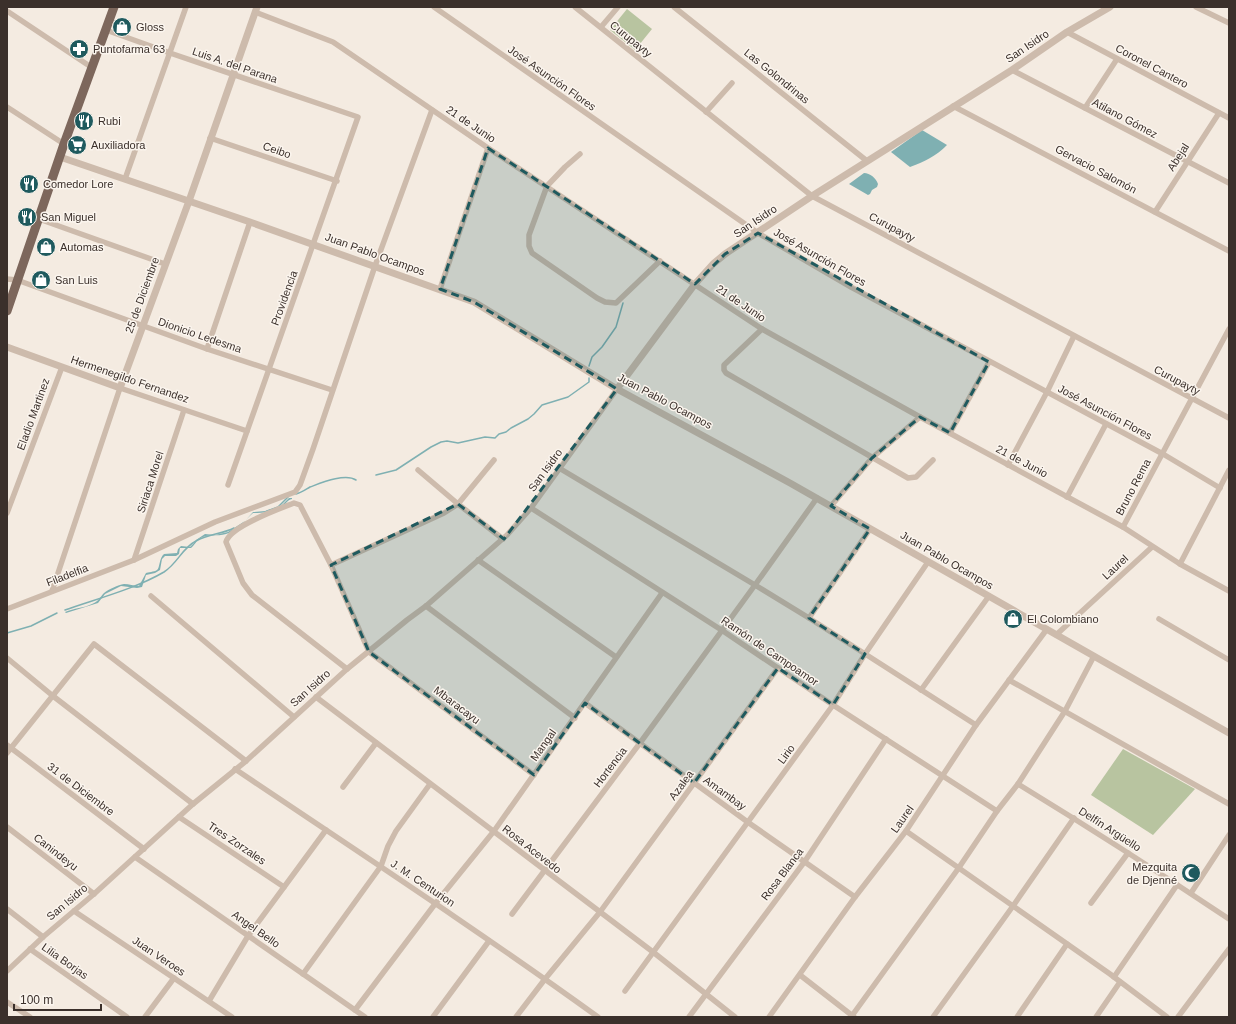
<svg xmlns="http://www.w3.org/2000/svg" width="1236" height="1024" font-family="Helvetica,sans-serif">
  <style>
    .green { fill: #b8c4a0 }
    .water { fill: #7fb0b2 }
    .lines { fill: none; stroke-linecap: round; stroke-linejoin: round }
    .stream { stroke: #7fb0b2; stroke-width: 1.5 }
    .minor { stroke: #cdbbac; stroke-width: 5.5 }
    .tertiary { stroke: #cdbbac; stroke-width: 7 }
    .primary { stroke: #7d675c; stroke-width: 9 }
    .marked { fill: #1f5a5e; fill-opacity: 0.2; stroke: #1f5a5e; stroke-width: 3; stroke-dasharray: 8 5; stroke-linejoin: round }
    .labels { text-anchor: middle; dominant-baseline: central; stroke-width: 3; stroke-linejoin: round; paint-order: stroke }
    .poi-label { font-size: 11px; fill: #3b302b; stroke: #fbf5ee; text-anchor: start }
    .street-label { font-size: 11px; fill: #3b302b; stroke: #fbf5ee }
  </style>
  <rect width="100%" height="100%" fill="#f4ebe1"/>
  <!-- green -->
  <g class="green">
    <path d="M627 9 652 29 635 50 610 30Z"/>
    <path d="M1123 749 1195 789 1153 835 1091 795Z"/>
  </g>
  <!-- water -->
  <g class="water">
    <path d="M922 130 947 145C936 156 924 162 910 167L891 152Z"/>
    <path d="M864 173C870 173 876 178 878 184L877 187 872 190 870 194 868 195 849 184Z"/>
    <path d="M289 498H292V499C287 500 286 504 282 507 272 512 264 513 253 513 245 520 238 531 226 534 217 537 208 533 199 539 196 541 195 545 191 548H180L179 554 176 556H165L162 559 160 570 155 573 146 575 142 587 137 588 121 586 105 594 98 603 66 613 65 612C74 608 84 608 92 604 98 602 100 597 104 593 109 589 118 585 124 584 129 584 134 586 139 586L146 573C148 572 154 572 157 570 160 568 159 558 164 554L177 553 178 549 181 546 190 547 194 543 196 540 205 534 215 535 228 532 245 521 253 512 265 511 281 506Z"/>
  </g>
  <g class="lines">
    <!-- stream -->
    <g class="stream">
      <path d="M589 366 592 357 602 347 616 327 623 303"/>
      <path d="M376 475 396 470 431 447 441 442 447 441 458 443 485 437 495 438 499 434 506 432 511 428 528 419 534 414 542 405 568 397 589 382V378"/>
      <path d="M296 494C301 493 305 490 310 487 321 483 345 473 356 480"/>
      <path d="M267 511 278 507 288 497"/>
      <path d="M65 610C96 599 135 589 164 572 178 563 182 548 196 541 209 534 222 534 234 528"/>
      <path d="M7 633 31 626 57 613"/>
    </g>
    <!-- minor -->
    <g class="minor">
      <path d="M434 7 758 233 851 287 1163 454 1220 488"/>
      <path d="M575 7 812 196 1229 418"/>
      <path d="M674 7 867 161"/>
      <path d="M1196 7 1229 23"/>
      <path d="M7 11 91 67"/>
      <path d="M255 12 333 42 488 148 762 329 920 417 1123 527 1180 564 1229 591"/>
      <path d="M601 27 618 7"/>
      <path d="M106 30 170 53 358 117 228 485"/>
      <path d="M1067 32 1229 118"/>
      <path d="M1012 70 1229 183"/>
      <path d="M953 106 1229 251"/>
      <path d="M7 107 64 144"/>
      <path d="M1085 108 1117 59"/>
      <path d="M706 112 732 83"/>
      <path d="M210 138 337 181"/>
      <path d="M580 154 565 167 547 186 529 235V246L532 253 597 298 605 302 616 303 660 261"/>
      <path d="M125 179 186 7"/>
      <path d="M1155 212 1219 113"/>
      <path d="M39 219 165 264"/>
      <path d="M7 279 17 280 207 349 332 390"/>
      <path d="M440 289 488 148"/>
      <path d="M762 329 724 365V370L726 373 908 478 916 477 933 460"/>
      <path d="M207 349 250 222"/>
      <path d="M950 433 989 362"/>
      <path d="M1008 465 1047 392 1074 336"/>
      <path d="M559 468 755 585 817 498"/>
      <path d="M418 470 458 504 503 539"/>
      <path d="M1067 497 1106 424"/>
      <path d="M831 506 872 458 920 417"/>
      <path d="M531 508 723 631 833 705 997 811"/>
      <path d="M7 513 62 367"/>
      <path d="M1123 527 1229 329"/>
      <path d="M134 560 184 410"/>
      <path d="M478 560 616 657"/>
      <path d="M1180 564 1229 470"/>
      <path d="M331 565 444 513 458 504 494 460"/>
      <path d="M52 591 120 388 247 431"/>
      <path d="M151 596 294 717"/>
      <path d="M426 606 575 718"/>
      <path d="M7 609 134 560 215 522 295 492 300 485 313 449 375 266 432 110"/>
      <path d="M809 618 870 529"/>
      <path d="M1159 619 1229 660"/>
      <path d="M1056 635 1152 547"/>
      <path d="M7 658 53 696 193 804"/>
      <path d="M347 669 252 595 243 583 226 542C230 526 279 509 294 503L300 505 331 565 369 652 534 775"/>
      <path d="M1009 680 1229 804"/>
      <path d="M921 690 989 596"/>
      <path d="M316 697 653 952 735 1017"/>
      <path d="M585 703 749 823 855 897"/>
      <path d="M7 745 144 849"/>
      <path d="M7 753 94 644 246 761"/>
      <path d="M235 769C357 851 479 931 598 1017"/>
      <path d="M1018 784C1090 828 1160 873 1229 919"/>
      <path d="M343 787 376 743"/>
      <path d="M179 817 284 887"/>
      <path d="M7 827 94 894"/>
      <path d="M906 831 1110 974 1167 1017"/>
      <path d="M135 857 365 1017"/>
      <path d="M1191 893 1229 835"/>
      <path d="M1091 903 1128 853"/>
      <path d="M7 909 43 937"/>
      <path d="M74 911 232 1017"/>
      <path d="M512 914 640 743 755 585 809 618 976 725"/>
      <path d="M30 949 127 1017"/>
      <path d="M7 971 43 937 94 894 193 804 246 761 347 669 407 620 426 606 507 535 531 508 617 389"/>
      <path d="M303 974 381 866 388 846 396 831 430 784"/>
      <path d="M800 975 854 1017"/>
      <path d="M1114 977 1177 885"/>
      <path d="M625 991 833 705 865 654 928 562"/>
      <path d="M209 1001 248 936 326 830"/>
      <path d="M7 1002 30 1017"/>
      <path d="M355 1010 435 904 494 831 662 593"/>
      <path d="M145 1017 174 978"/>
      <path d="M433 1017 489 941"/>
      <path d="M516 1017 545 979 600 912 778 668"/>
      <path d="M689 1017 805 861 886 739"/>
      <path d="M769 1017 855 897 906 831 976 725 1047 629"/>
      <path d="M851 1017 958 869 997 811 1018 784 1065 711 1094 656"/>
      <path d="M933 1017 1013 906 1074 818"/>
      <path d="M1017 1017 1067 944"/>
      <path d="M1096 1017 1120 982"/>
      <path d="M1178 1017 1229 949"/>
    </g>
    <!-- tertiary -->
    <g class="tertiary">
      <path d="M60 157 250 222 474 302 617 389 790 483 1229 733"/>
      <path d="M7 347 120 388 189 201 257 7"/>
      <path d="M617 389 695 284 713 264 725 254 812 196 1012 70 1067 32 1110 7"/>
    </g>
    <!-- primary -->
    <path class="primary" d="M7 311 64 144 114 7"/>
  </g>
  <!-- marked area -->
  <path class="marked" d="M488 148 695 284 725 254 758 233 989 362 950 433 920 417 872 458 831 506 870 529 809 618 865 654 833 705 778 668 694 783 585 703 534 775 369 652 331 565 458 504 504 539 617 389 474 302 440 289Z"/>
  <!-- icons -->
  <defs>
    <g id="shop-disc" transform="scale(1)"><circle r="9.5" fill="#1f5a5e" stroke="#fbf5ee"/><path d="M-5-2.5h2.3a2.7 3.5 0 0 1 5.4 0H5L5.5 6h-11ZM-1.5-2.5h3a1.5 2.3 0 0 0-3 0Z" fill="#fff"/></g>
    <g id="pharmacy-disc" transform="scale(1)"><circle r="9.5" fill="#1f5a5e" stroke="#fbf5ee"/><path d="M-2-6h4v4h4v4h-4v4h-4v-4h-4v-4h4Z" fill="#fff"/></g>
    <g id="restaurant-disc" transform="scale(1)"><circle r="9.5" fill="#1f5a5e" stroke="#fbf5ee"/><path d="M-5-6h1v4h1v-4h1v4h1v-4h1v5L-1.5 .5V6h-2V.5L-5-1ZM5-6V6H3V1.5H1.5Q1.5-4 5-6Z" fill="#fff"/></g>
    <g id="supermarket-disc" transform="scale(1)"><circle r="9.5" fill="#1f5a5e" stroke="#fbf5ee"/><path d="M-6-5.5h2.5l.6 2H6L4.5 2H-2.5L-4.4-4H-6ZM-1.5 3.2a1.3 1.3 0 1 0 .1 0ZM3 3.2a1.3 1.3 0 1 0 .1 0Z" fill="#fff"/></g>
    <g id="mosque-disc" transform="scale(1)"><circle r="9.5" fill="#1f5a5e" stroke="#fbf5ee"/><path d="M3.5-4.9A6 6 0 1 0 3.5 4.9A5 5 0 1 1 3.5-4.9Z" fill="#fff"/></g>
  </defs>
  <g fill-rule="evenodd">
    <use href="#shop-disc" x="122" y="27"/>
    <use href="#pharmacy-disc" x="79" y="49"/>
    <use href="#restaurant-disc" x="84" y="121"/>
    <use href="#supermarket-disc" x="77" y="145"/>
    <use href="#restaurant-disc" x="29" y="184"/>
    <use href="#restaurant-disc" x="27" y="217"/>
    <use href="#shop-disc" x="46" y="247"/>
    <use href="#shop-disc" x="41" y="280"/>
    <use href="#shop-disc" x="1013" y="619"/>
    <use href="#mosque-disc" x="1191" y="873"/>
  </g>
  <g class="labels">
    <!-- poi labels -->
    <g class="poi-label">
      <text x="136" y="27">Gloss</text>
      <text x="93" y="49">Puntofarma 63</text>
      <text x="98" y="121">Rubi</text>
      <text x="91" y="145">Auxiliadora</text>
      <text x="43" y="184">Comedor Lore</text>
      <text x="41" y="217">San Miguel</text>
      <text x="60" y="247">Automas</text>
      <text x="55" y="280">San Luis</text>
      <text x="1027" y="619">El Colombiano</text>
      <text x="1177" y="867" text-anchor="end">Mezquita<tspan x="1177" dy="13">de Djenné</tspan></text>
    </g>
    <!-- street labels -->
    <g class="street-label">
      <text transform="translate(631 39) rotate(39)">Curupayty</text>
      <text transform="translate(1027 46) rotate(-34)">San Isidro</text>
      <text transform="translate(235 65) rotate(19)">Luis A. del Parana</text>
      <text transform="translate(1152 66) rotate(28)">Coronel Cantero</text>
      <text transform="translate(777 76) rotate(39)">Las Golondrinas</text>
      <text transform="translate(552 78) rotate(35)">José Asunción Flores</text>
      <text transform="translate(1125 118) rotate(28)">Atilano Gómez</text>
      <text transform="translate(471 124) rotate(34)">21 de Junio</text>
      <text transform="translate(277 150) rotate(19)">Ceibo</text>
      <text transform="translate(1178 157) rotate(-57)">Abejal</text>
      <text transform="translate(1096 169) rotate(28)">Gervacio Salomón</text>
      <text transform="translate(755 221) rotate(-34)">San Isidro</text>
      <text transform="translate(892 227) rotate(28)">Curupayty</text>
      <text transform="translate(375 254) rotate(20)">Juan Pablo Ocampos</text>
      <text transform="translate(820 257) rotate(30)">José Asunción Flores</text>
      <text transform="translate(142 295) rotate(-70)">25 de Diciembre</text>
      <text transform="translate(284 298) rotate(-70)">Providencia</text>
      <text transform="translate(741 303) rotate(34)">21 de Junio</text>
      <text transform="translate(200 335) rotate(19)">Dionicio Ledesma</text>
      <text transform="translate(130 379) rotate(19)">Hermenegildo Fernandez</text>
      <text transform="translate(1177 380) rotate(28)">Curupayty</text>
      <text transform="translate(665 401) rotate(28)">Juan Pablo Ocampos</text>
      <text transform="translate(1105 412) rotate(28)">José Asunción Flores</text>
      <text transform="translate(33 414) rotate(-70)">Eladio Martinez</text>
      <text transform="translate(1022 461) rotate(28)">21 de Junio</text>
      <text transform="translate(545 470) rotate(-54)">San Isidro</text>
      <text transform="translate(150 482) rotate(-72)">Siriaca Morel</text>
      <text transform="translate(1133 487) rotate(-62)">Bruno Rema</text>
      <text transform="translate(947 560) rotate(30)">Juan Pablo Ocampos</text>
      <text transform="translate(1115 567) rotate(-43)">Laurel</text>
      <text transform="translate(67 575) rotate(-21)">Filadelfia</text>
      <text transform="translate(770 651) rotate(34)">Ramón de Campoamor</text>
      <text transform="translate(310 688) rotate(-42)">San Isidro</text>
      <text transform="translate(457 705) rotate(37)">Mbaracayu</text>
      <text transform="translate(543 745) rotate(-55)">Mangal</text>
      <text transform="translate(786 754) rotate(-54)">Lirio</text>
      <text transform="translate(610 767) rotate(-53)">Hortencia</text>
      <text transform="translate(681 785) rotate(-54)">Azalea</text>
      <text transform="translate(81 789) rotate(37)">31 de Diciembre</text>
      <text transform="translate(725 793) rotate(36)">Amambay</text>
      <text transform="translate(902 819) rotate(-55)">Laurel</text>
      <text transform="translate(1110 829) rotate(33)">Delfín Argüello</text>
      <text transform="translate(237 843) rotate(34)">Tres Zorzales</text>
      <text transform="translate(532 849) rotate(38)">Rosa Acevedo</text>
      <text transform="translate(56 852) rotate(38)">Canindeyu</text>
      <text transform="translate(782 874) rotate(-53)">Rosa Blanca</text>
      <text transform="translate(423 883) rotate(34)">J. M. Centurion</text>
      <text transform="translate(67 902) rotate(-40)">San Isidro</text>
      <text transform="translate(256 929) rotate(35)">Angel Bello</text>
      <text transform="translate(159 956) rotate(34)">Juan Veroes</text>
      <text transform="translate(65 961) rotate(35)">Lilia Borjas</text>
    </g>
  </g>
  <!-- border -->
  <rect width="1236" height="1024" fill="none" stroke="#3b302b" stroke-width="16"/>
  <!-- scale -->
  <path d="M14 1004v6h87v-6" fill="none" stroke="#3b302b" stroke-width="2"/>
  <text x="20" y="1004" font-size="12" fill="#3b302b" stroke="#fbf5ee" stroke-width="3" paint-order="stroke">100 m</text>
</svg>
